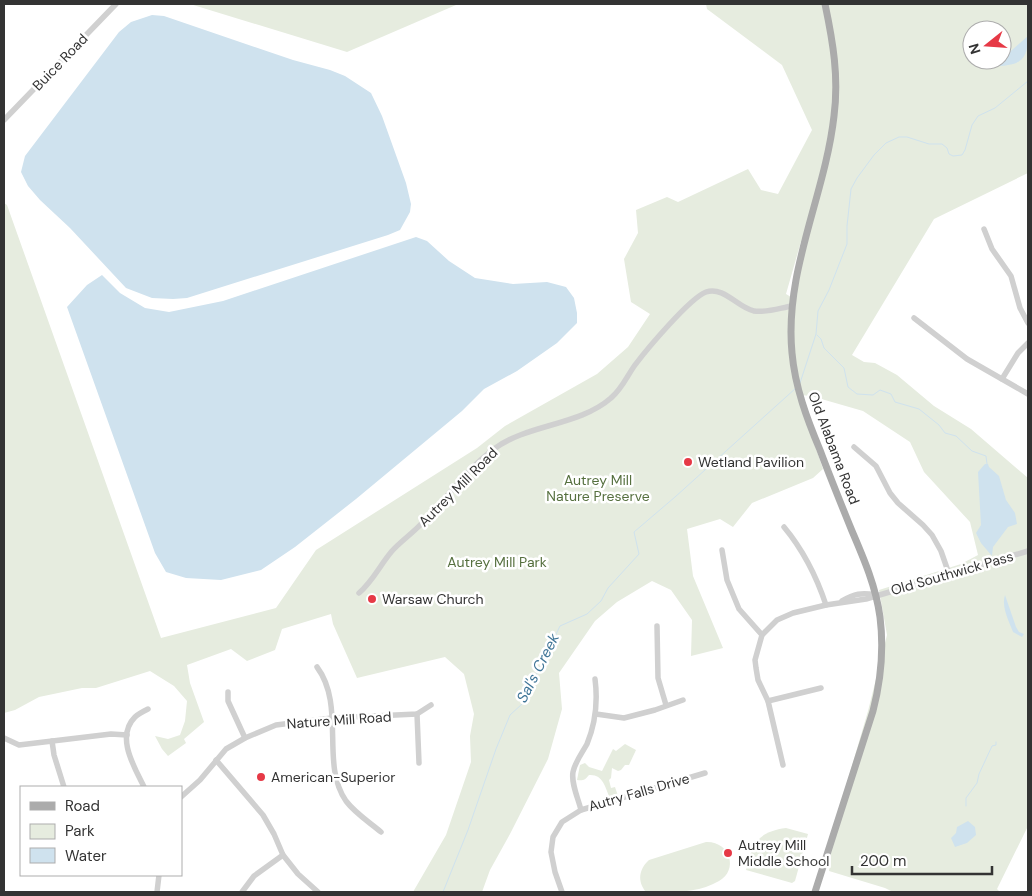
<svg xmlns="http://www.w3.org/2000/svg" width="1032" height="896" font-family="'DM Sans',sans-serif">
  <style>
    .green { fill: #e6ecdf; fill-rule: evenodd }
    .water { fill: #cfe2ee }
    .lines { fill: none; stroke-linecap: round; stroke-linejoin: round }
    .stream { stroke: #cfe2ee; stroke-width: 1 }
    .minor { stroke: #d0d0d0; stroke-width: 5.5 }
    .major { stroke: #ababab; stroke-width: 7 }
    .poi-dot { fill: #e63946; stroke: #fff; stroke-width: 2 }
    .labels { text-anchor: middle; dominant-baseline: central; stroke-width: 5; stroke-linejoin: round; paint-order: stroke }
    .street-label { font-size: 14px; fill: #333; stroke: #fff }
    .poi-label { font-size: 14px; fill: #333; stroke: #fff; text-anchor: start }
    .park-label { font-size: 14px; fill: #56703f; stroke: #fff }
    .water-label { font-size: 15px; font-style: italic; fill: #3f7597; stroke: #fff }
  </style>
  <rect width="100%" height="100%" fill="#fff"/>
  <!-- green -->
  <g class="green">
    <path d="M190 4H456V5L347 52Z"/>
    <path d="M706 4H1028V173L934 219 852 355 864 362 875 363 897 375 934 406 971 429 1028 478V826L997 889 1000 892H893L885 888 829 871 832 834 868 711 887 635 879 590 961 564 978 555 970 522 924 472 910 442 863 411 811 396 800 395 802 408 823 469 813 478 752 503 733 527 720 519 687 529 693 576 723 648 691 656 692 620 671 590 652 581 617 602 595 621 559 673 562 709 548 759 510 834 490 870 482 892H413L446 835 471 762 470 736 474 714 464 674 445 657 357 678 333 624 331 614 282 629 275 650 247 661 231 649 187 665 190 683 204 722 184 739 186 743 168 756 162 749 155 736 168 739 180 735 185 721 187 701 174 686 150 671 96 688H82L39 697 15 710 4 713V203L7 205 161 638 276 608 316 550 477 448 505 426 597 374 628 347 650 314 631 302 624 259 638 233 636 210 667 197 678 202 748 169 761 190 778 194 812 130 782 65 707 9ZM972 30H1002V60H972ZM802 238 791 297 786 294Z"/>
    <path d="M625 744 636 750 629 765H625L621 770 618 771 612 768 611 778 609 780 611 788 615 787 618 796 610 798C605 787 603 774 589 775 585 780 583 781 577 780L580 765 585 763 589 767 602 771 613 749 616 751Z"/>
    <path d="M786 828 808 834 795 881 792 883 746 870C752 844 757 832 786 828Z"/>
    <path d="M706 842C730 841 739 870 719 881 697 894 670 892 646 892 637 881 639 869 649 860Z"/>
  </g>
  <!-- water -->
  <g class="water">
    <path d="M152 15 164 16 293 60 330 70 345 76 371 93 382 116 406 183 411 204 410 212 400 230 388 235 187 298 173 299 152 298 126 288 70 228 40 200 28 186 21 172 25 156 119 32 131 22Z"/>
    <path d="M1028 36C1028 59 1021 65 998 66L997 63Z"/>
    <path d="M416 237 427 241 449 261 475 278 513 284 547 282 566 287 574 298 577 313V323L557 343 517 371 484 389 462 411 356 499 295 547 261 570 221 580 186 578 166 572 155 553 67 307 87 285 102 275 120 293 145 308 169 312 223 301Z"/>
    <path d="M985 464H988L989 467 999 476 1006 500 1015 513 1017 524 1008 527 993 547 992 556 981 543 976 533 981 525 978 472Z"/>
    <path d="M1005 595 1016 627 1019 632 1024 634 1022 637 1013 632C1009 621 1001 607 1005 595Z"/>
    <path d="M968 821 975 827 976 835 967 843 955 847 951 838 956 833 957 827Z"/>
  </g>
  <g class="lines">
    <!-- stream -->
    <g class="stream">
      <path d="M817 335 821 339 824 348 844 368 848 387 857 394 873 395 880 390 891 394 895 402 919 409 939 425 945 433 956 436 972 451 986 456 987 464"/>
      <path d="M800 383 816 334 818 311 829 290 847 244V226L851 189 857 178 874 155 886 143 899 137H907L929 144H942L947 148 949 154 953 156 962 155 965 150 972 125 978 116 995 108 1028 81"/>
      <path d="M966 806V798L977 783 979 774 992 746 996 745V742"/>
      <path d="M443 892 468 830 496 749 510 715 522 704 560 626 587 614 601 601 608 588 639 554 634 532 675 497 796 388"/>
    </g>
    <!-- minor -->
    <g class="minor">
      <path d="M4 120 116 4"/>
      <path d="M984 229 992 249 1011 276 1020 308 1028 323"/>
      <path d="M914 318 967 359 1028 394"/>
      <path d="M1002 379 1018 353 1028 343"/>
      <path d="M854 447 876 466 890 493 898 503 923 525 932 535 941 551 949 574"/>
      <path d="M784 527C804 551 816 575 826 605"/>
      <path d="M722 550 727 580 739 609 762 635"/>
      <path d="M359 593C373 581 380 565 392 551 401 541 413 533 422 523 446 499 467 469 494 449 527 424 579 426 611 398 622 389 627 376 635 365 647 349 690 298 706 292 724 286 738 308 754 311 766 313 780 308 792 306"/>
      <path d="M842 601C854 594 862 592 875 595"/>
      <path d="M657 626 658 678 666 705"/>
      <path d="M317 667C346 706 320 764 346 801 355 813 369 822 381 832"/>
      <path d="M228 692V701L245 738"/>
      <path d="M768 701 821 688"/>
      <path d="M417 714 419 763"/>
      <path d="M596 714 624 718 655 710 683 700"/>
      <path d="M4 738 19 745 111 734 127 735"/>
      <path d="M52 741 54 755 64 787"/>
      <path d="M216 760 263 815 274 834 283 855 298 874 318 892"/>
      <path d="M783 765 768 701 758 680 756 668 755 660 762 635 777 620 793 613 826 605 866 599 1028 551"/>
      <path d="M144 787C135 768 115 737 135 717 138 714 144 711 148 709"/>
      <path d="M181 797 200 780 226 749 245 738 276 725 332 718 417 714 431 705"/>
      <path d="M581 810C578 798 571 783 573 772 575 762 582 753 587 744 596 722 598 702 595 679"/>
      <path d="M157 892 159 875"/>
      <path d="M242 892 254 876 283 855"/>
      <path d="M562 892 555 872 551 852 553 837 562 822 581 810 705 773"/>
    </g>
    <!-- major -->
    <path class="major" d="M815 892 873 711C881 680 884 649 880 617 876 587 864 559 852 531 841 504 830 477 820 450 807 419 795 387 792 353 784 271 825 196 834 116 839 77 833 42 825 4"/>
  </g>
  <!-- markers -->
  <g class="poi-dot">
    <circle cx="688" cy="462" r="5"/>
    <circle cx="372" cy="599" r="5"/>
    <circle cx="261" cy="777" r="5"/>
    <circle cx="728" cy="853" r="5"/>
  </g>
  <g class="labels">
    <!-- street labels -->
    <g class="street-label">
      <text transform="translate(60 62) rotate(-46)">Buice Road</text>
      <text transform="translate(834 448) rotate(69)">Old Alabama Road</text>
      <text transform="translate(458 487) rotate(-45)">Autrey Mill Road</text>
      <text transform="translate(952 573) rotate(-16)">Old Southwick Pass</text>
      <text transform="translate(339 720) rotate(-4)">Nature Mill Road</text>
      <text transform="translate(639 792) rotate(-16)">Autry Falls Drive</text>
    </g>
    <!-- poi labels -->
    <g class="poi-label">
      <text x="698" y="462">Wetland Pavilion</text>
      <text x="382" y="599">Warsaw Church</text>
      <text x="271" y="777">American-Superior</text>
      <text x="738" y="845">Autrey Mill<tspan x="738" dy="16">Middle School</tspan></text>
    </g>
    <!-- park labels -->
    <g class="park-label">
      <text x="598" y="480">Autrey Mill<tspan x="598" dy="16">Nature Preserve</tspan></text>
      <text x="497" y="562">Autrey Mill Park</text>
    </g>
    <!-- water labels -->
    <g class="water-label">
      <text transform="translate(538 668) rotate(-63)">Sal's Creek</text>
    </g>
  </g>
  <!-- border -->
  <rect width="1032" height="896" fill="none" stroke="#333333" stroke-width="10"/>
  <!-- legend -->
  <rect x="20" y="786" width="162" height="90" fill="#ffffff" stroke="#adadad"/>
  <rect x="30" y="802" width="25" height="8" fill="#ababab" stroke="#adadad"/>
  <text x="65" y="811" font-size="15" fill="#333333">Road</text>
  <rect x="30" y="824" width="25" height="15" fill="#e6ecdf" stroke="#adadad"/>
  <text x="65" y="836" font-size="15" fill="#333333">Park</text>
  <rect x="30" y="848" width="25" height="15" fill="#cfe2ee" stroke="#adadad"/>
  <text x="65" y="861" font-size="15" fill="#333333">Water</text>
  <!-- north arrow -->
  <g transform="translate(987 45) rotate(253)"><circle r="24" fill="#ffffff" stroke="#adadad"/>
  <path d="M0-4L9 19L0 12L-9 19Z" fill="#e63946"/>
  <text y="-8" font-size="14" font-weight="bold" text-anchor="middle" fill="#333333">N</text>
  </g>
  <!-- scale -->
  <path d="M852 866v8h140v-8" fill="none" stroke="#333333" stroke-width="2.5"/>
  <text x="860" y="866" font-size="15" fill="#333333" stroke="#ffffff" stroke-width="4" paint-order="stroke">200 m</text>
</svg>
